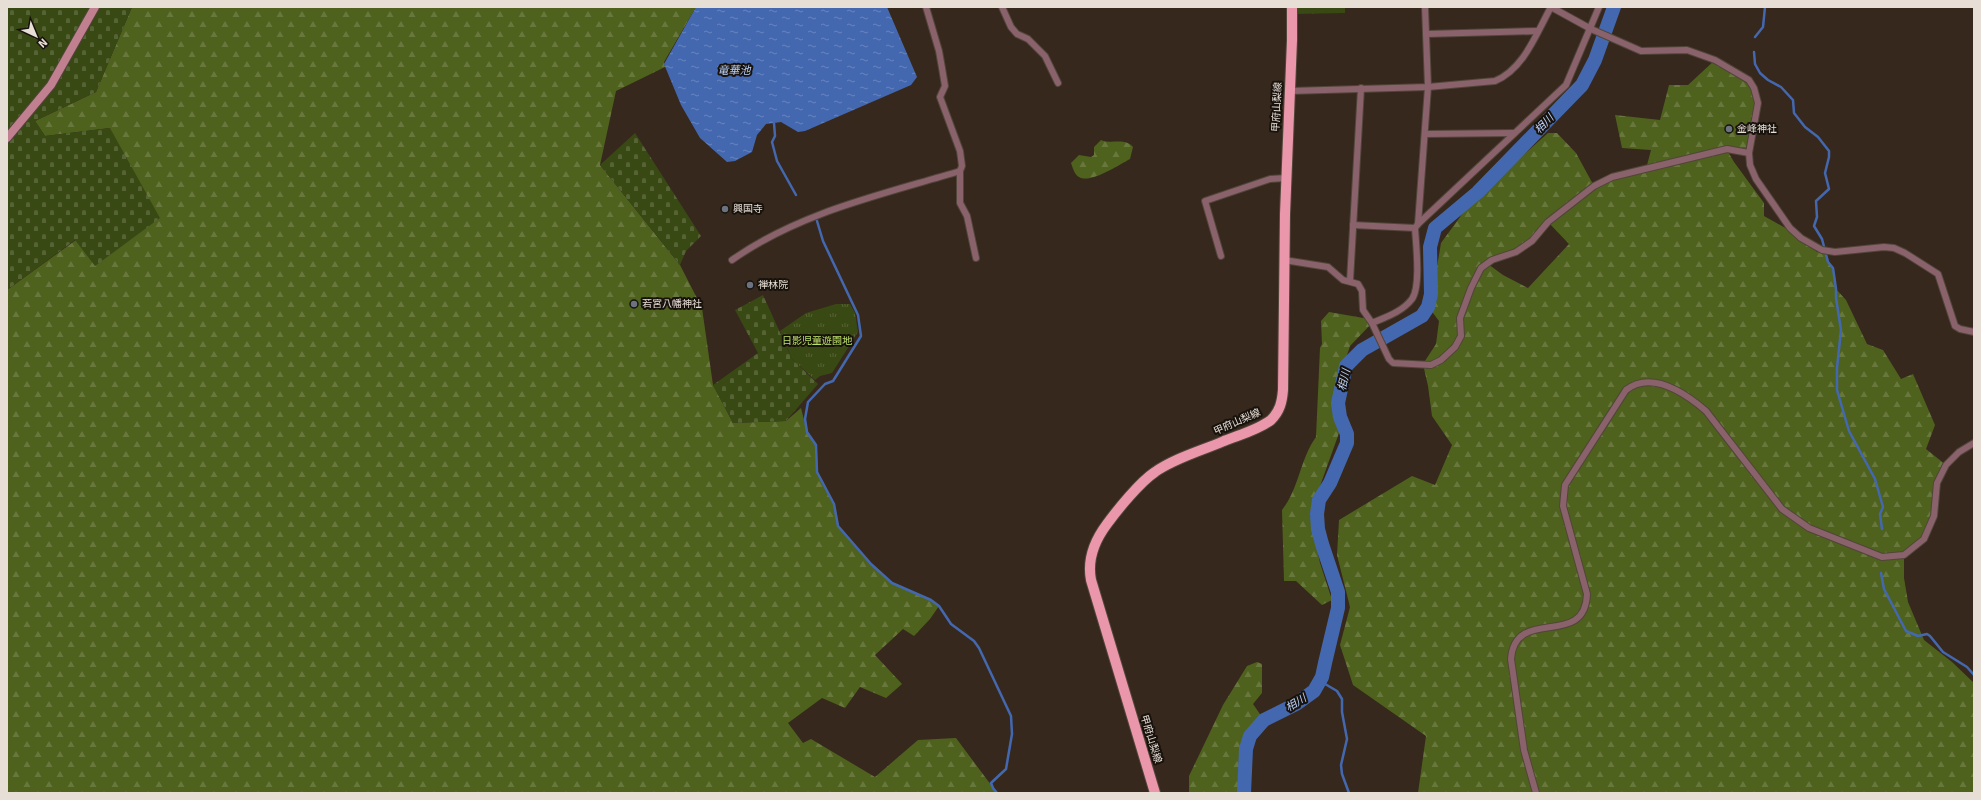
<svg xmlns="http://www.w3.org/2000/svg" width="1981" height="800" font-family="Signika,'Noto Sans JP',sans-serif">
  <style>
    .forest { fill: url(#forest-firs); fill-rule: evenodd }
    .cemetery { fill: url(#cemetery-stones) }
    .park { fill: url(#park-tufts) }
    .water { fill: url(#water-ripples) }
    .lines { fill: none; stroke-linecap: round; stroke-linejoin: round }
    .stream { stroke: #4468b0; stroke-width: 2.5 }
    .river { stroke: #4468b0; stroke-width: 14 }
    .street-casing { stroke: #52453a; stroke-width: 8 }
    .secondary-casing { stroke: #52453a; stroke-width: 10 }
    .primary-casing { stroke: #52453a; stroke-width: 12 }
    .street { stroke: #8a626b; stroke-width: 6 }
    .secondary { stroke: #c0808f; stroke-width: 8 }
    .primary { stroke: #ea96ab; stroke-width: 10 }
    .worship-dot { fill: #6b7280; stroke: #18120d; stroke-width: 1.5 }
    .labels { text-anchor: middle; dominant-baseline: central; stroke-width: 4; stroke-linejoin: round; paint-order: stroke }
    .street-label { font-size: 10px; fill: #e7ded6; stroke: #18120d }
    .poi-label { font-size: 10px; fill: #e7ded6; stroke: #18120d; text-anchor: start }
    .park-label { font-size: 10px; fill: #bce16b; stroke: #18120d }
    .water-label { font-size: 11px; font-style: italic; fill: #bad0f8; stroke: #18120d }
  </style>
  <defs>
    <pattern id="forest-firs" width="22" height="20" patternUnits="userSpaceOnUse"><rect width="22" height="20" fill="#4e621d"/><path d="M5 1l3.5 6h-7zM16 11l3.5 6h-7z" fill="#68783d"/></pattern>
    <pattern id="cemetery-stones" width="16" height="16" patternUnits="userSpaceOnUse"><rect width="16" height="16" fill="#394914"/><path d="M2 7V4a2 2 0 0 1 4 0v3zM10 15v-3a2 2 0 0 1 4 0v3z" fill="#566335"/></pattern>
    <pattern id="park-tufts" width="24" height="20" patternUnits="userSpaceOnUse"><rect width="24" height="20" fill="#394914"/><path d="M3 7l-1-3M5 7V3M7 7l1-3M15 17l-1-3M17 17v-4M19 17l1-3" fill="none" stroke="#566335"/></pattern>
    <pattern id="water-ripples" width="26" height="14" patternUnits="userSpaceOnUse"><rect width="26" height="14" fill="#4468b0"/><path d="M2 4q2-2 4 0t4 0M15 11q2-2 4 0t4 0" fill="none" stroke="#6884bd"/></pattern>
  </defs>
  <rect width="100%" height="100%" fill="#36281c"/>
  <!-- forest -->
  <g class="forest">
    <path d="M132 7H696L664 62 665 67 616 91 600 165 680 265 702 308 713 385 733 423 786 421 801 408 807 432 816 445 817 472 834 504 838 526 871 564 892 583 931 600 939 606 930 619 914 636 903 629 875 655 902 684 886 698 860 687 845 708 822 698 788 723 803 743 811 739 875 777 918 740 956 738 997 793H7V290L76 240 110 128 45 136 35 121 96 92Z"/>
    <path d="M1715 60 1749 80 1757 95 1749 153 1727 150 1734 162 1764 203V216L1789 230 1817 252 1825 250 1828 262 1833 268 1836 289 1846 300 1867 344 1883 350 1901 379 1913 374 1935 425 1926 449 1946 465 1937 483 1934 516 1924 539 1904 555V578L1908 602 1924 640 1952 662 1974 683V793H1418L1426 736 1353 685 1340 645 1350 607 1337 555 1339 520 1412 476 1435 485 1452 445 1432 416 1428 386 1423 364 1436 344 1439 321 1430 309 1441 243 1471 202 1548 133H1557L1576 153 1594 186 1646 169 1651 150 1622 148 1615 115 1660 120 1669 85H1688ZM1548 222 1569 244 1528 288 1503 275 1488 264 1532 241Z"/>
    <path d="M1101 140C1112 145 1124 137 1133 147L1130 159C1119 165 1093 182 1081 178 1075 176 1073 169 1071 163L1079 155 1091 157 1094 155V147Z"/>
    <path d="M1329 312 1369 319 1372 323 1350 346 1338 382 1336 411 1340 423 1339 433 1310 514 1320 563 1332 600 1322 605 1296 581H1284L1282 510C1299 489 1300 459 1316 437L1320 348 1322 344 1321 321Z"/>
    <path d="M1257 662 1262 664V693L1253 704 1264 720 1250 736 1246 749 1244 793H1189V776L1223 705 1247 666Z"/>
  </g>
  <!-- cemetery -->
  <g class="cemetery">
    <path d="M7 7H132L96 92 35 121 45 136 110 128 160 218 95 266 75 240 7 290Z"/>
    <path d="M635 133 701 236 686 251 680 265 600 165Z"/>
    <path d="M763 295 792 359 818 384 786 421 733 423 713 385 758 353 735 310Z"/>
  </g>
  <!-- park -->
  <g class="park">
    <path d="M1292 7H1345V13L1292 14Z"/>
    <path d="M836 304H850L855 313 858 332 832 373 820 376 815 380 792 359 780 331 806 313Z"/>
  </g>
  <!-- water -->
  <path class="water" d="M696 7H887L917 77 911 85 805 131 798 132 781 122 766 124 757 135 752 152 735 161 727 162 700 138 681 105 664 64Z"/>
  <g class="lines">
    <!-- stream -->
    <g class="stream">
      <path d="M1755 37 1763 27 1765 7"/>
      <path d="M1754 52 1755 64 1760 73 1768 80 1781 87 1793 100 1794 113 1805 127 1818 137 1829 151V157L1825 173 1829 189 1816 201 1817 217 1814 226 1822 239 1828 262 1833 268 1836 289V298L1841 330 1837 368V390L1849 431 1875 479 1883 507 1880 514 1882 529"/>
      <path d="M774 123 775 136 772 142 777 161 796 195"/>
      <path d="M817 221 823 241 858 315 861 336 833 381 825 384 808 402 805 419 807 432 816 445 817 472 834 504 838 526 871 564 892 583 931 600 939 606 951 624 974 641 979 648 1011 716 1012 734 1006 769 991 783 993 788 997 793"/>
      <path d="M1881 573 1884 589 1906 631 1918 636 1927 634 1930 636 1943 652 1967 667 1974 675"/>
      <path d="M1320 681 1337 691 1342 699V712L1347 739 1341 765 1342 774 1349 793"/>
    </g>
    <!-- river -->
    <path class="river" d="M1244 793 1246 749 1250 736 1264 720 1296 704 1314 691 1322 677 1325 663 1338 608V592L1322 544 1318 529 1317 514 1319 500 1330 483 1347 443V434L1340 417 1338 403 1346 366 1362 350 1422 316 1428 307 1431 294 1430 247 1435 228 1478 192 1582 85 1595 60 1614 7"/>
    <!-- street casing -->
    <g class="street-casing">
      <g id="street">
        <path d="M926 7 939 51 942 68 945 86 940 97 960 151 962 166 960 171V203L967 216 976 258"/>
        <path d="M1002 7 1011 27 1017 34 1028 39 1045 56 1058 83"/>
        <path d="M1551 7 1591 29 1641 51 1687 50 1715 60 1749 80 1754 88 1758 103 1749 153"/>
        <path d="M1426 34 1538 31"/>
        <path d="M1290 91 1428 87 1495 81C1524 69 1536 34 1551 7"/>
        <path d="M1425 134 1514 133"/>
        <path d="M1418 224 1566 85 1599 7"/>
        <path d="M1353 225 1415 228"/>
        <path d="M1221 256 1205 201 1270 179 1286 178"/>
        <path d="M732 260C800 212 881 195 960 171"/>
        <path d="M1284 260 1328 267 1343 280 1358 284 1362 291 1363 310 1372 323C1386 317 1402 312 1412 299 1421 286 1416 245 1415 228L1418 224 1428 87 1425 7"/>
        <path d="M1350 281 1361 88"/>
        <path d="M1372 323 1389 359 1393 363 1431 365 1441 360 1455 347 1461 336 1460 318 1471 288 1481 268 1492 260 1516 252 1532 241 1548 222 1594 186 1612 177 1727 149 1749 153 1750 165 1756 179 1790 228 1801 238 1822 250 1835 252 1884 247 1894 248 1905 253 1938 274 1955 326 1960 329 1974 332"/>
        <path d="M1536 793 1524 750 1511 659C1515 605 1585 650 1587 594L1563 506 1565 485 1626 390C1652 370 1685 393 1706 411L1782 509 1809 528 1882 557 1904 555 1924 539 1934 516 1937 483 1946 465 1959 452 1974 443"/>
      </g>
    </g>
    <!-- secondary casing -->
    <g class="secondary-casing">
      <path id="secondary" d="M7 138 51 85 95 7"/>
    </g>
    <!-- primary casing -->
    <g class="primary-casing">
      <path id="primary" d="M1155 793 1091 580C1087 559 1095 540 1107 524 1118 509 1140 482 1155 472 1175 458 1201 451 1224 441 1239 435 1258 430 1271 420 1280 411 1282 402 1283 390L1285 214 1292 40V7"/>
    </g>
    <!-- street -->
    <use href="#street" class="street"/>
    <!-- secondary -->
    <use href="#secondary" class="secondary"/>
    <!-- primary -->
    <use href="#primary" class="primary"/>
  </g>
  <!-- markers -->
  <g class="worship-dot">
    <circle cx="1729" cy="129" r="4"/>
    <circle cx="725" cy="209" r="4"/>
    <circle cx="750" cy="285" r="4"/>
    <circle cx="634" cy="304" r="4"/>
  </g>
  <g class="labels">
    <!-- street labels -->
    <g class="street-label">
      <text transform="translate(1277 107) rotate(-87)">甲府山梨線</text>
      <text transform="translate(1237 422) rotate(-24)">甲府山梨線</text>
      <text transform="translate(1151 739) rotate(73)">甲府山梨線</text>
    </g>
    <!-- poi labels -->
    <g class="poi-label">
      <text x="1737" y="129">金峰神社</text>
      <text x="733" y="209">興国寺</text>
      <text x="758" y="285">禅林院</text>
      <text x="642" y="304">若宮八幡神社</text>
    </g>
    <!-- park labels -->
    <g class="park-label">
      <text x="817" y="341">日影児童遊園地</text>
    </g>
    <!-- water labels -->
    <g class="water-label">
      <text x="734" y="70">竜華池</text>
      <text transform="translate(1544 124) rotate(-46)">相川</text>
      <text transform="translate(1344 380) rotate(-77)">相川</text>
      <text transform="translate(1296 703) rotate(-32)">相川</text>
    </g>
  </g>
  <!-- border -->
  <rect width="1981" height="800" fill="none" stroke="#e7ded6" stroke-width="16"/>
  <!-- north arrow -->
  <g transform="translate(36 36) rotate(136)" stroke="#18120d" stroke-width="3" paint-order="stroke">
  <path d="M0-3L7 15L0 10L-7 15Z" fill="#e7ded6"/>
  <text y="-6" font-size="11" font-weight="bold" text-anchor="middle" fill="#e7ded6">N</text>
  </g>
</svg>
